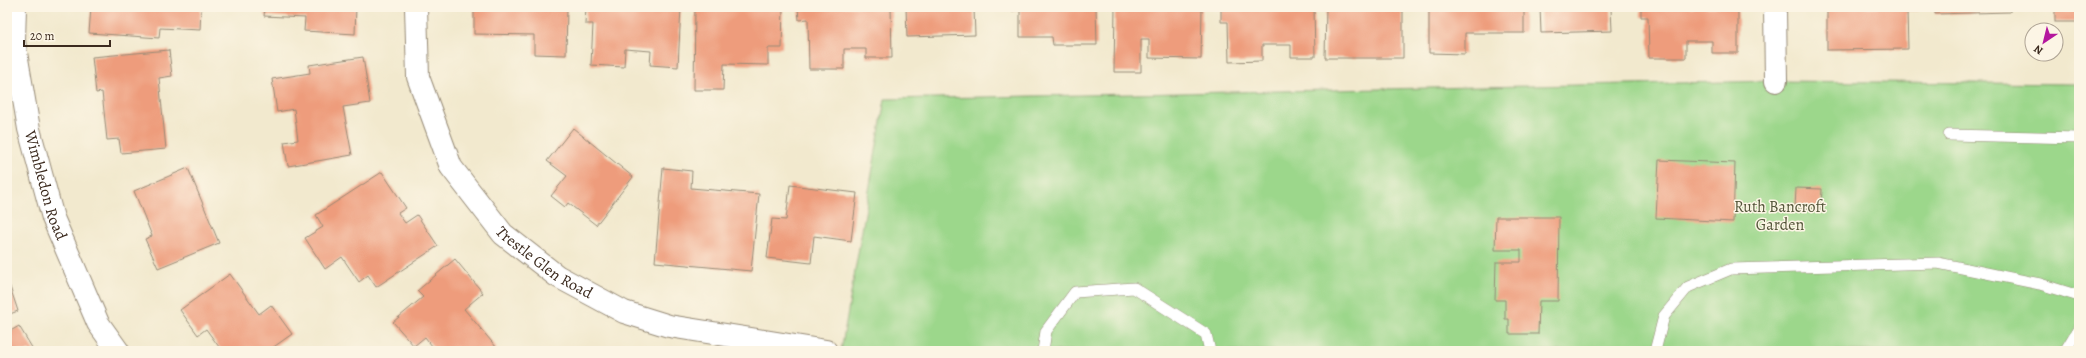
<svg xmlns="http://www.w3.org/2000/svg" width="2086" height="358" font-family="Alegreya,serif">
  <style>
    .green { fill: #9cd78b; stroke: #6c8054 }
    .building { fill: #ee9c7b }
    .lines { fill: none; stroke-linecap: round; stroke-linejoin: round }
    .lane-casing { stroke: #968a76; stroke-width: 12 }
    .street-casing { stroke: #968a76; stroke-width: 24 }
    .lane { stroke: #fff; stroke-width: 11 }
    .street { stroke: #fff; stroke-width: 22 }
    .labels { text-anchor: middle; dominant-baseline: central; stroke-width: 3; stroke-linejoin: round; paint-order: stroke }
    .street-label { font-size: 16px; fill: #3b2a1e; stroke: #fcf5e5 }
    .park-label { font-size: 16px; fill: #535539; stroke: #fcf5e5 }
  </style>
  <rect width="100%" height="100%" fill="#fcf5e5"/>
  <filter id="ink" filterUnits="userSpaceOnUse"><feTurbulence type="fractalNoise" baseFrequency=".025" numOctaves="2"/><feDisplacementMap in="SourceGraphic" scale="8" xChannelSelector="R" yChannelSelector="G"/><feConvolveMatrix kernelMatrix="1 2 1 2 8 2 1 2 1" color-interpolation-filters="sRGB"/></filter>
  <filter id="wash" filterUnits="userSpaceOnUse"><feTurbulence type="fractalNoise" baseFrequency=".012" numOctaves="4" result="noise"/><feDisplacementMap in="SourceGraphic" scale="16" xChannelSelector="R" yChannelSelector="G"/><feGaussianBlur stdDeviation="0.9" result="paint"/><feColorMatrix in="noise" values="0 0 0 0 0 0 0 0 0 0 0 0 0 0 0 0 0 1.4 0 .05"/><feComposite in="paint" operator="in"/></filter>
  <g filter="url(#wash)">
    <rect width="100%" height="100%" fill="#f2e9ce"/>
    <!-- green -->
    <path class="green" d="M1776 81 2079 84V351H841L885 99Z"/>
    <g id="blocks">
      <!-- building -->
      <g class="building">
        <path d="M91 7H201L200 30 160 28 159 38 89 33Z"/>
        <path d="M265 7H356L355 34 304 31 305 18 264 16Z"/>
        <path d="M474 7H567L566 55 534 54V35L474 34Z"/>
        <path d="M586 7H681L678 67 650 65 651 51 625 49 624 67 591 65 593 24H585Z"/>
        <path d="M695 7H783L782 48H768V65L724 64 723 90H694Z"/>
        <path d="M798 7H891L892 58H866V49H844V69H809L808 19 799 20Z"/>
        <path d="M906 7H991V8L974 9 975 35 907 37Z"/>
        <path d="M1012 7H1096L1097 45H1053L1052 37H1020V10L1012 11Z"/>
        <path d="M1115 7H1202L1201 59 1149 58V39H1141V72H1114Z"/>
        <path d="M1221 7H1314L1315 57H1291V45H1262V61L1229 62 1228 22H1221Z"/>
        <path d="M1326 7H1403V58H1325Z"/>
        <path d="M1429 7H1524V33H1465V54L1429 53Z"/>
        <path d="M1540 7H1625V9H1611L1612 31 1541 33Z"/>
        <path d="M1641 7H1738V53H1712V41H1686V58H1649L1648 17H1641Z"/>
        <path d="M1827 7H1918V11H1907L1908 49 1827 50Z"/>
        <path d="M1935 7H2010V12L1935 14Z"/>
        <rect x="2055" y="7" width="24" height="15"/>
        <path d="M169 50 172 76 159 78 166 149 121 153 119 139 107 140 102 92 96 93 92 57Z"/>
        <path d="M363 57 370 103 343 107 352 155 288 166 284 142 298 140 294 109 277 112 272 79 310 73 309 65Z"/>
        <path d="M573 128 633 177 596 225 568 203 565 207 551 196 567 176 547 161Z"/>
        <path d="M1659 160 1735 163 1733 222 1656 218Z"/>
        <path d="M188 168 219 243 158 268 145 239 152 236 134 191Z"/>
        <path d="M663 168 692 171 691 188 759 194 751 271 655 262Z"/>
        <path d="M382 172 406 208 398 213 405 223 417 215 438 246 376 287 368 275 359 282 342 257 325 269 305 238 323 227 316 215Z"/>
        <path d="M790 185 857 193 851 241 814 236 811 263 767 258 772 219 786 220Z"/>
        <path d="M1796 188 1822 189 1821 209 1795 208Z"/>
        <path d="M1496 217H1559L1558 301H1539L1538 334H1509V319H1505V300H1495L1496 262H1521V250H1495Z"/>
        <path d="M455 259 483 293 464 309 497 348 493 351H436L425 337 414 346 393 322 423 297 417 291Z"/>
        <path d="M230 274 259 314 271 305 292 334 268 351H222L206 329 198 335 180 310Z"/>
        <path d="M7 278 18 311 7 315Z"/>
        <path d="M19 326 34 351H7V333Z"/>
      </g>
    </g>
  </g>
  <g filter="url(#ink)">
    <use href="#blocks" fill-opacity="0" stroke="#968a76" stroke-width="1"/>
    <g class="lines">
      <!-- lane casing -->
      <g class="lane-casing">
        <g id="lane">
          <path d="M1949 135 2079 138"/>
          <path d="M1043 351 1046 331 1075 292 1134 288 1206 334 1210 351"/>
          <path d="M1655 351 1664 316 1688 287 1731 269 1938 263 2040 284 2079 296"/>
          <path d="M2065 351 2079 328"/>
        </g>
      </g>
      <!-- street casing -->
      <g class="street-casing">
        <g id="street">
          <path id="s1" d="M15 7 14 41 29 129 53 218 98 323 118 351"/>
          <path id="s2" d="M416 7 418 77 451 167 503 234 557 276 624 312 669 326 826 351"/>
          <path d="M1775 7 1776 81"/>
        </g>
      </g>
      <!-- lane -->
      <use href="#lane" class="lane"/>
      <!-- street -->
      <use href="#street" class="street"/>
    </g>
  </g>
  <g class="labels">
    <!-- street labels -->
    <g class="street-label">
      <text stroke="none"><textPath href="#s1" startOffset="182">Wimbledon Road</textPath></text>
      <text stroke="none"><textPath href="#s2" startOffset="301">Trestle Glen Road</textPath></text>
    </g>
    <!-- park labels -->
    <g class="park-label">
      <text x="1780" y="207">Ruth Bancroft<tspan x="1780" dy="18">Garden</tspan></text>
    </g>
  </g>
  <!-- margin -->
  <rect width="2086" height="358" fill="none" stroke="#fcf5e5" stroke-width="24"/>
  <!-- north arrow -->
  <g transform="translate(2044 42) rotate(215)"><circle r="19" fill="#fcf5e5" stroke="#afa495"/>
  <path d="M0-3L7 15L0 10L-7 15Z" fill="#b5179e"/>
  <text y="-6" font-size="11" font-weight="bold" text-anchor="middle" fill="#3b2a1e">N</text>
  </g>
  <!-- scale -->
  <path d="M24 40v6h86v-6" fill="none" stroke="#3b2a1e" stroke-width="2"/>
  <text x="30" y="40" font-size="12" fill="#3b2a1e" stroke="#fcf5e5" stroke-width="3" paint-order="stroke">20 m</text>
</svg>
